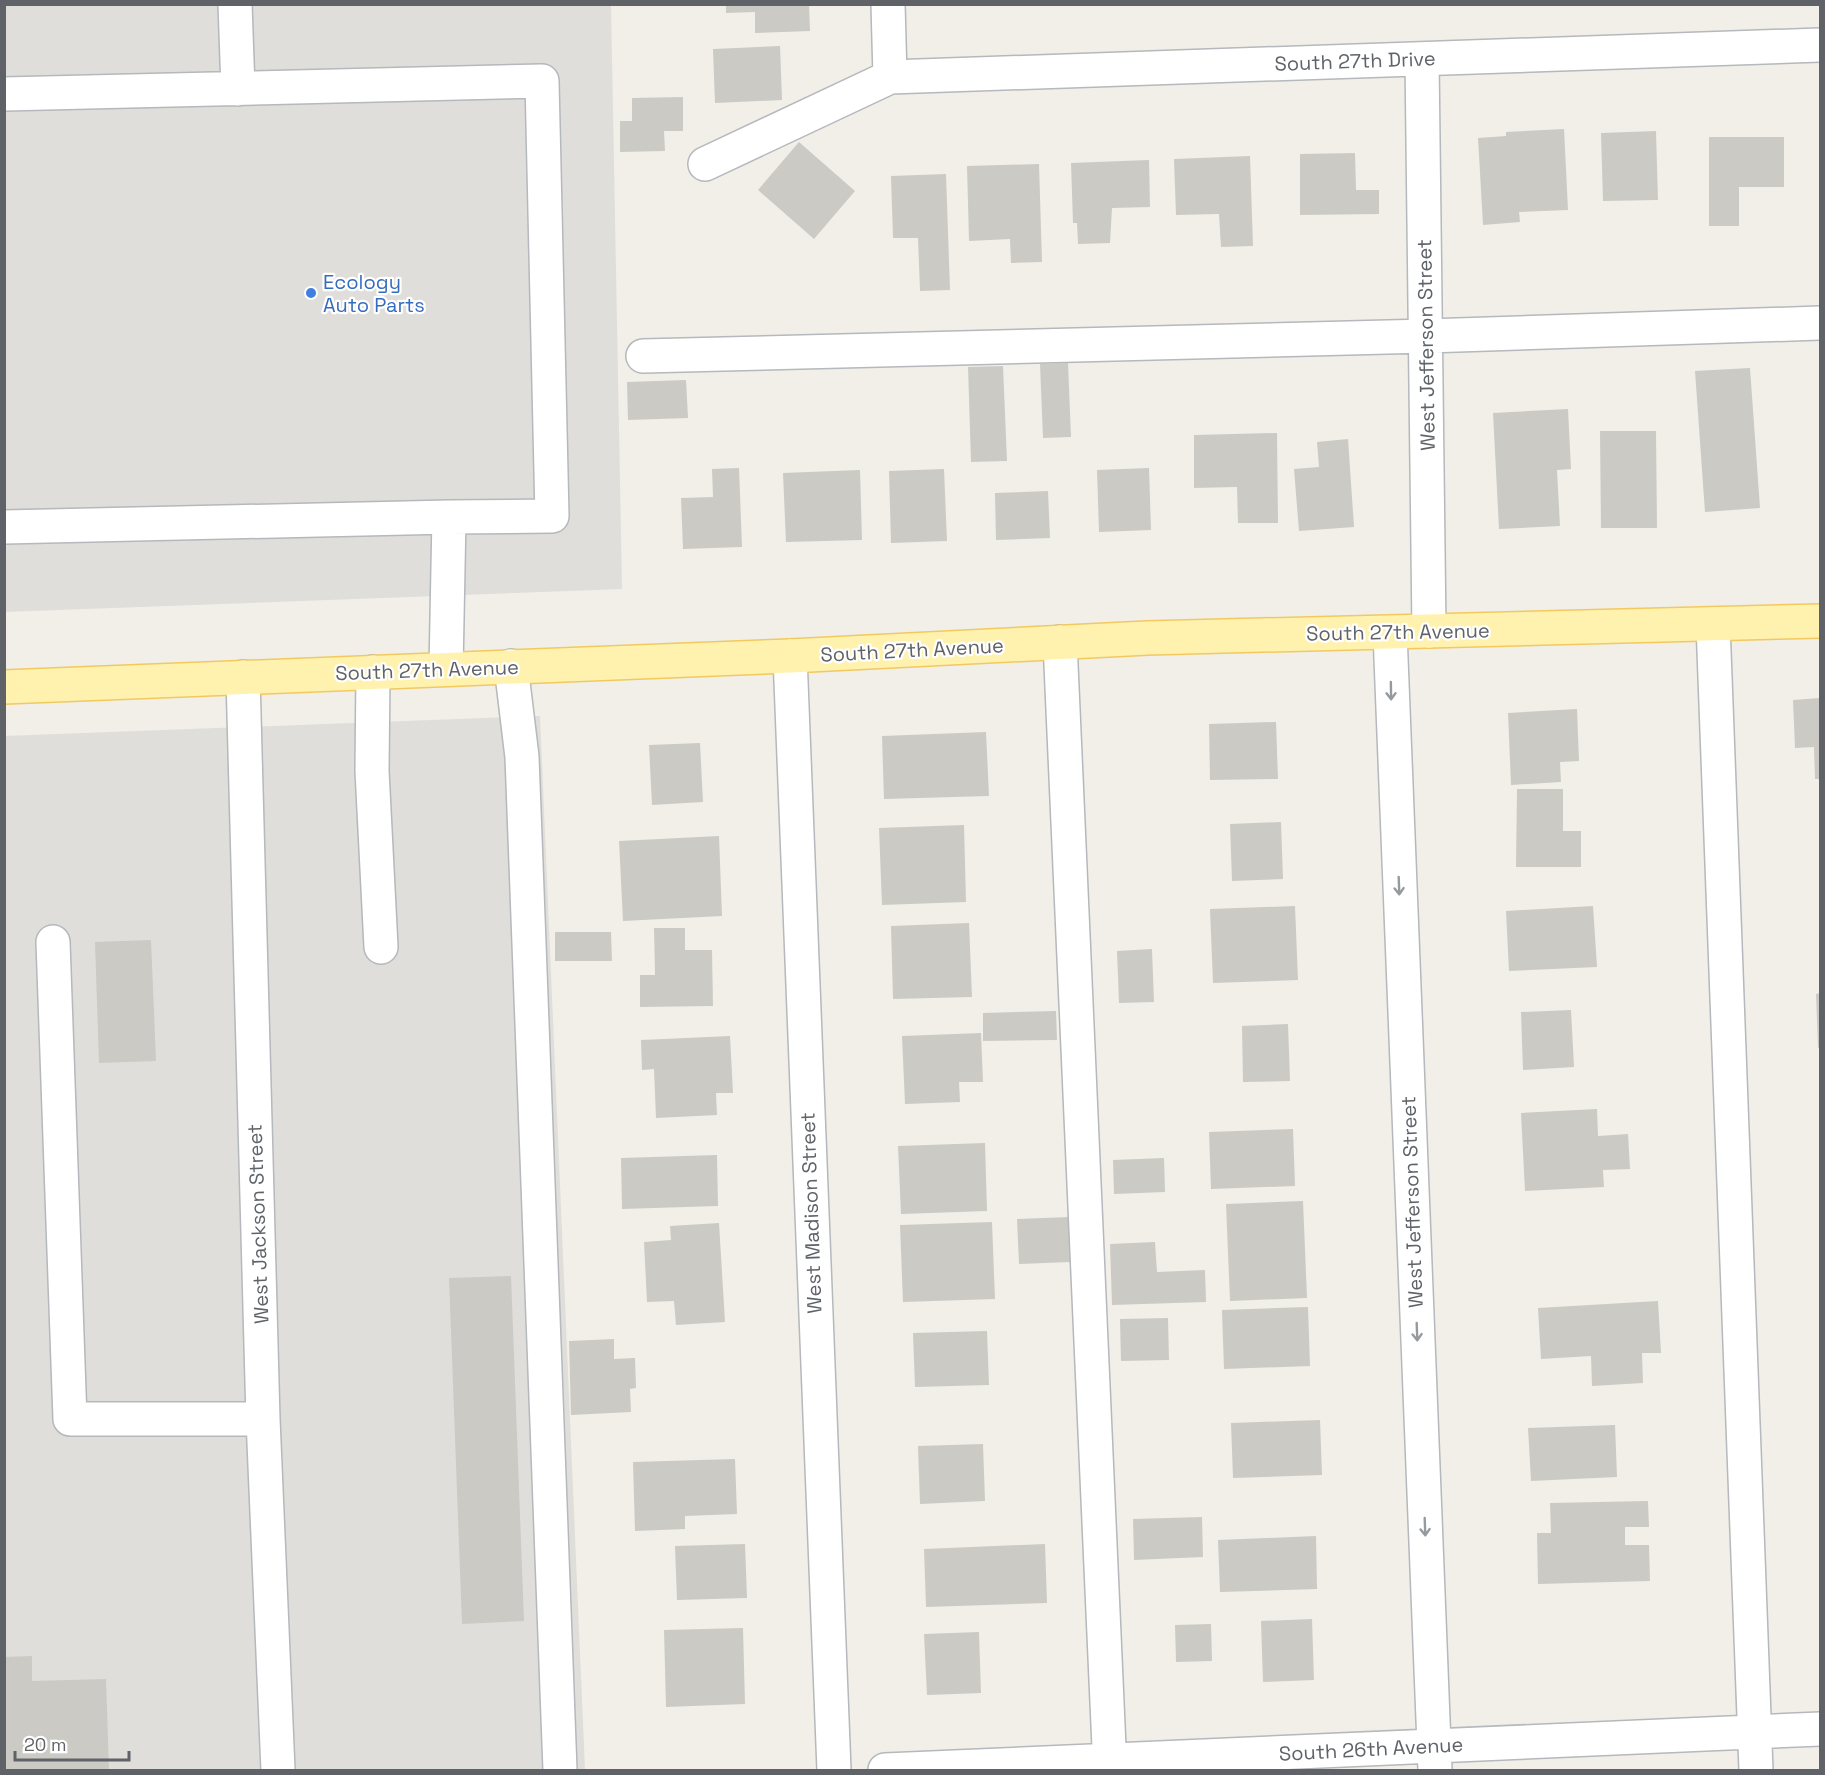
<svg xmlns="http://www.w3.org/2000/svg" width="1825" height="1775" viewBox="0 0 1825 1775" font-family="'Space Grotesk',sans-serif">
  <style>
    .industrial { fill: #e0deda }
    .building { fill: #cccac5 }
    .lines { fill: none; stroke-linecap: round; stroke-linejoin: round }
    .minor-casing { stroke: #b5b8bc; stroke-width: 36 }
    .major-casing { stroke: #f2c960; stroke-width: 36 }
    .minor { stroke: #fff; stroke-width: 33 }
    .major { stroke: #fff2af; stroke-width: 33 }
    .oneway { stroke: #979a9d }
    .shop-dot { fill: #3f7fe0; stroke: #fff; stroke-width: 2 }
    .labels { text-anchor: middle; dominant-baseline: central; stroke-width: 4.5; stroke-linejoin: round; paint-order: stroke }
    .street-label { font-size: 20px; fill: #5f6368; stroke: #fff }
    .shop-label { font-size: 20px; fill: #366cbe; stroke: #fff; text-anchor: start }
  </style>
  <rect width="100%" height="100%" fill="#f1efe8"/>
  <path class="industrial" d="M4,5h607l11,584 -617,23z
    M540,716l45,1054h-580l-1,-1034z"/>
  <path class="building" d="M726,4h83l1,27 -55,2v-21l-29,1z
    M780,46l2,54 -67,3 -2,-54z
    M683,97v34h-19l1,20 -45,1v-31h12v-23z
    M1564,129l4,81 -49,2 1,10 -37,3 -5,-87 28,-2v-4z
    M1656,131l2,69 -55,1 -2,-68z
    M1709,137h75v50h-45v39h-30z
    M799,142l56,49 -41,48 -56,-49z
    M1355,153l1,37h23v24l-79,1v-61z
    M1250,156l3,90 -32,1 -2,-33 -43,1 -2,-56z
    M1149,160l1,47 -38,1 -2,35 -32,1 -1,-21h-4l-2,-60z
    M1039,164l3,98 -31,1 -1,-24 -41,2 -2,-75z
    M946,174l4,116 -30,1 -2,-53h-25l-2,-62z
    M1068,363l3,74 -28,1 -3,-74z
    M1003,366l4,95 -36,1 -3,-95z
    M1750,368l10,140 -55,4 -10,-141z
    M686,380l2,38 -60,2 -1,-38z
    M1568,409l3,60 -14,1 3,56 -61,3 -6,-116z
    M1600,431h56l1,97h-56z
    M1277,433l1,90h-40l-1,-36 -43,1v-53z
    M1348,439l6,88 -55,4 -5,-62 25,-2 -2,-25z
    M739,468l3,79 -59,2 -2,-51 32,-1 -1,-28z
    M1149,468l2,62 -52,2 -2,-62z
    M944,469l3,72 -56,2 -2,-72z
    M860,470l2,70 -76,2 -3,-69z
    M1048,491l2,47 -54,2 -1,-47z
    M1820,698v81h-5l-1,-32 -19,1 -2,-48z
    M1577,709l2,52 -19,1 1,20 -50,3 -3,-72z
    M1276,722l2,57 -68,1 -1,-56z
    M986,732l3,64 -105,3 -2,-63z
    M700,743l3,59 -51,3 -3,-60z
    M1517,789h46v42h18v36h-65z
    M1281,822l2,57 -51,2 -2,-57z
    M964,825l2,77 -84,3 -3,-77z
    M719,836l3,80 -99,5 -4,-80z
    M1295,906l3,74 -85,3 -3,-74z
    M1593,906l4,61 -88,4 -3,-60z
    M969,923l3,74 -79,2 -2,-73z
    M654,928h31v22h27l1,56 -73,1v-32h15z
    M555,932h56l1,29h-57z
    M151,940l5,121 -57,2 -4,-121z
    M1152,949l2,53 -35,1 -2,-52z
    M1820,993v54l-2,1 -2,-54z
    M1571,1010l3,57 -51,3 -2,-58z
    M1056,1011l1,29 -74,1v-28z
    M1288,1024l2,57 -47,1 -1,-56z
    M981,1033l2,49h-24l1,20 -55,2 -3,-68z
    M730,1036l3,57h-17l1,22 -61,3 -2,-49 -12,1 -1,-30z
    M1597,1109l1,27 30,-2 2,35 -27,1 1,17 -79,4 -4,-78z
    M1293,1129l2,57 -84,3 -2,-57z
    M985,1143l2,68 -86,3 -3,-68z
    M717,1155l1,51 -96,3 -1,-51z
    M1164,1158l1,34 -51,2 -1,-34z
    M1303,1201l4,97 -77,3 -4,-97z
    M1069,1217l1,45 -51,2 -2,-45z
    M992,1222l3,77 -92,3 -3,-77z
    M719,1223l6,99 -49,3 -2,-24 -27,1 -3,-60 27,-2 -1,-14z
    M1155,1242l2,30 48,-2 1,32 -94,3 -2,-61z
    M511,1276l13,345 -62,3 -13,-346z
    M1658,1301l3,52h-19l1,30 -51,3 -1,-30 -50,3 -3,-51z
    M1308,1307l2,59 -86,3 -2,-59z
    M1168,1318l1,42 -48,1 -1,-42z
    M987,1331l2,54 -74,2 -2,-54z
    M614,1339v20l21,-1 1,30 -6,1 1,23 -60,3 -2,-74z
    M1320,1420l2,55 -89,3 -2,-55z
    M1615,1425l2,52 -86,4 -3,-53z
    M983,1444l2,57 -65,3 -2,-58z
    M735,1459l2,55 -52,2v13l-50,2 -2,-69z
    M1648,1501l1,26h-24v18h24l1,36 -112,3 -1,-51h14l-1,-30z
    M1202,1517l1,40 -69,3 -1,-41z
    M1316,1536l1,53 -97,3 -2,-52z
    M745,1544l2,54 -70,2 -2,-54z
    M1045,1544l2,59 -121,4 -2,-58z
    M1312,1619l2,61 -51,2 -2,-61z
    M1211,1624l1,37 -36,1 -1,-37z
    M743,1628l2,76 -79,3 -2,-77z
    M979,1632l2,61 -54,2 -3,-61z
    M32,1656v25l74,-2 3,91h-105v-113z"/>
  <g class="lines">
    <defs>
      <path id="minor" d="M235,4l3,85
        M888,4l2,73
        M1422,59l7,572
        M4,94l538,-13 10,435 -103,1 -3,152
        M705,164l185,-87 930,-32
        M643,356l784,-20 393,-13
        M4,527l445,-10
        M1713,624l43,1146
        M1390,633l45,1137
        M1060,642l50,1128
        M790,656l44,1114
        M511,666l11,91 38,1013
        M373,672l-1,99 9,176
        M243,677l20,742 15,351
        M53,942l17,477h193
        M885,1770l935,-41"/>
      <path id="major" d="M4,687l786,-31 357,-18 673,-17"/>
    </defs>
    <use href="#minor" class="minor-casing"/>
    <use href="#major" class="major-casing"/>
    <use href="#minor" class="minor"/>
    <use href="#major" class="major"/>
  </g>
  <defs><path id="oneway-shaft" d="M-6 0H5M1.5-3L5.5 0L1.5 3" fill="none" stroke-width="1.6" stroke-linecap="round" stroke-linejoin="round" transform="scale(1.5)"/></defs>
  <g class="oneway">
    <use href="#oneway-shaft" transform="translate(1391 691) rotate(89)"/>
    <use href="#oneway-shaft" transform="translate(1399 886) rotate(88)"/>
    <use href="#oneway-shaft" transform="translate(1417 1332) rotate(88)"/>
    <use href="#oneway-shaft" transform="translate(1425 1527) rotate(88)"/>
  </g>
  <circle class="shop-dot" cx="311" cy="293" r="6"/>
  <g class="labels">
    <g class="street-label">
      <text transform="translate(1355 61) rotate(-2)">South 27th Drive</text>
      <text transform="translate(1426 345) rotate(-91)">West Jefferson Street</text>
      <text transform="translate(1398 632) rotate(-1)">South 27th Avenue</text>
      <text transform="translate(912 650) rotate(-3)">South 27th Avenue</text>
      <text transform="translate(427 670) rotate(-2)">South 27th Avenue</text>
      <text transform="translate(1412 1202) rotate(-92)">West Jefferson Street</text>
      <text transform="translate(811 1213) rotate(-92)">West Madison Street</text>
      <text transform="translate(258 1224) rotate(-92)">West Jackson Street</text>
      <text transform="translate(1371 1749) rotate(-3)">South 26th Avenue</text>
    </g>
    <g class="shop-label">
      <text x="323" y="282">Ecology<tspan x="323" dy="23">Auto Parts</tspan></text>
    </g>
  </g>
  <rect width="1825" height="1775" fill="none" stroke="#5f6368" stroke-width="12"/>
  <path d="M15 1751v9h114v-9" fill="none" stroke="#5f6368" stroke-width="3"/>
  <text x="24" y="1751" font-size="18" fill="#5f6368" stroke="#ffffff" stroke-width="4.5" paint-order="stroke">20 m</text>
</svg>
